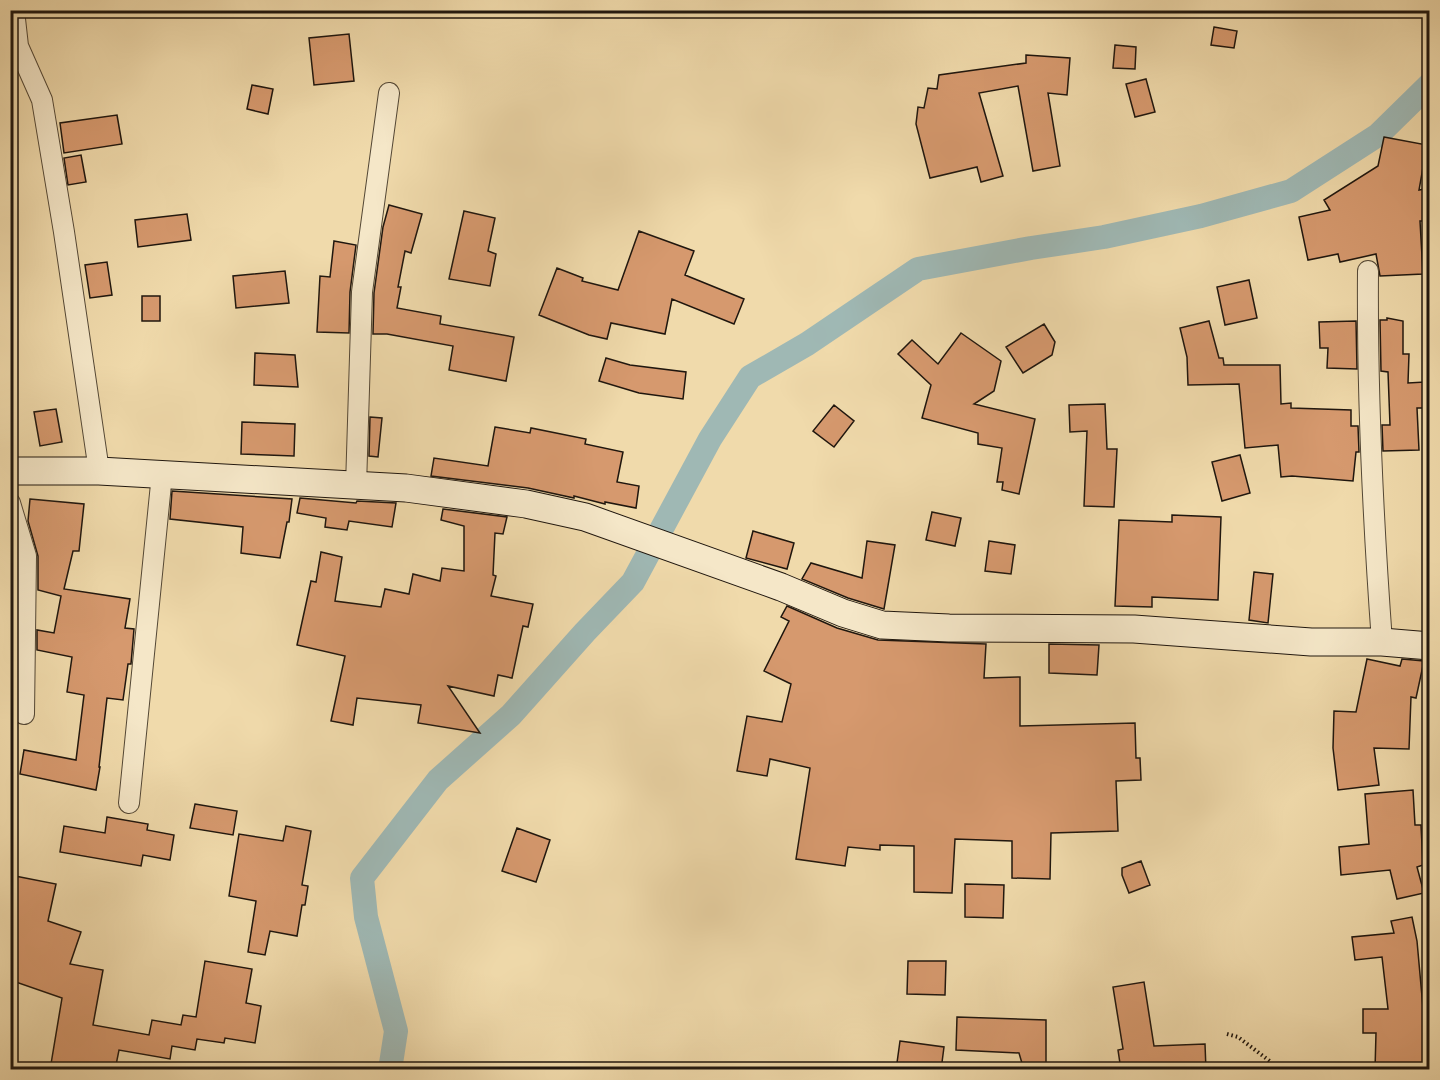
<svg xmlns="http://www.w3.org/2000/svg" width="1440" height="1080" viewBox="0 0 1440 1080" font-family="'Libre Caslon Text',serif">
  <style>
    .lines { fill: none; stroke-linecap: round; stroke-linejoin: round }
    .canal { stroke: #9fb8b4; stroke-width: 24 }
    .building { fill: #d6996e; stroke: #1f160e; stroke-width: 1.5 }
    .street-casing { stroke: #534735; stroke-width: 22 }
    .secondary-casing { stroke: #1f160e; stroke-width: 29 }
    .path { stroke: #1f160e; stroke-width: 4; stroke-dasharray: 1.5 3; stroke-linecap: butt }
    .street { stroke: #f5e7c8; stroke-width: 20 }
    .secondary { stroke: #f5e7c8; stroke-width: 27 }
  </style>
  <rect width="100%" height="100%" fill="#f0daab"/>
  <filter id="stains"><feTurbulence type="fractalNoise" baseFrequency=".00333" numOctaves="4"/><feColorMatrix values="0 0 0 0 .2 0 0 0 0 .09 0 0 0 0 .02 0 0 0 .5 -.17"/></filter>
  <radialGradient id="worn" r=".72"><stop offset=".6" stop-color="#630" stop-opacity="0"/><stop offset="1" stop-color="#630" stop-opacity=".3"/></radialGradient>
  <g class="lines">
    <path class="canal" d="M390,1070l6,-39 -30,-114 -4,-39 76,-98 73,-65 74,-83 48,-50 77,-143 40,-62 57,-33 111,-75 113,-21 73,-11 97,-21 90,-25 87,-56 52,-51"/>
  </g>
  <path class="building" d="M1214,27l23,4 -3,17 -23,-3z
    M349,34l5,47 -40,4 -5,-47z
    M1115,45l21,2 -1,22 -22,-1z
    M1026,55l44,3 -3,37 -19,-2 12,73 -27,5 -15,-85 -39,7 24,83 -22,6 -4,-15 -47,11 -14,-54 2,-17 6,1 4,-20 9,1 2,-14 87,-12z
    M1146,79l9,33 -20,5 -9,-33z
    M252,85l21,4 -5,25 -21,-5z
    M117,115l5,29 -58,9 -4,-30z
    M1384,137l43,8 -8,45 11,-2v33h-10l3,53 -43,2 -4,-22 -36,8 -2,-8 -30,6 -9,-43 31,-7 -6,-10 54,-34z
    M81,155l5,27 -18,3 -4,-27z
    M389,205l33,9 -11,39 -6,-2 -7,36h3l-4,21 44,8 -1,8 74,13 -8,44 -57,-11 4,-24 -66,-12h-14l1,-41 9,-66z
    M464,211l31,7 -7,33 8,3 -6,32 -41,-7z
    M187,214l4,26 -53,7 -3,-27z
    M639,231l55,20 -9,24 59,24 -10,25 -62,-25 -7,35 -54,-11 -4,16 -18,-4 -50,-20 18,-47 26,10 -1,3 36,9z
    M334,241l22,4 -6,47 -1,41 -32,-1 3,-56 10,1z
    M107,262l5,33 -22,3 -5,-33z
    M285,271l4,32 -53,5 -3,-32z
    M1249,280l8,38 -32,7 -8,-38z
    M142,296h18v25h-18z
    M1387,318l16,3v33h6l-1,29 17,-1 1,26h-9l2,42 -36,1 -1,-26h8l-2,-53 -7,-1 -1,-51h7z
    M1209,321l10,37h4l1,7h56l1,39 10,-1v5l60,2v16h7l1,26h-3l-3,29 -61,-5 -11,1 -3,-32 -33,3 -6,-64 -51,1 -1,-28 -7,-29z
    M1356,321l1,48 -30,-1 1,-20h-8l-1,-26z
    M1044,324l11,18 -3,13 -29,18 -17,-26z
    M961,333l40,28 -7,30 -20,13 61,15 -16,75 -17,-4 1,-8h-6l5,-34 -24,-4v-11l-56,-15 9,-33 -33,-31 14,-14 26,24z
    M255,353l40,2 3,32 -44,-2z
    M606,358l24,7 56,7 -3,27 -44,-6 -40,-12z
    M1105,404l2,45h10l-3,58 -30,-1 3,-75 -17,1 -1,-27z
    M834,405l20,16 -20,26 -21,-16z
    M56,409l6,33 -22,4 -6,-34z
    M370,417l12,1 -4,39 -9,-1z
    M242,422l53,2 -1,32 -53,-2z
    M495,427l35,6 1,-5 55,11 -1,5 38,8 -6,30 22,4 -3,22 -31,-6v2l-31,-8v2l-46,-10 -97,-12 3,-18 54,8z
    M1240,455l10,38 -28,8 -10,-39z
    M172,491l120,8 -3,23h-2l-7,36 -39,-5 2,-26 -73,-8z
    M300,498l56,5 1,-2 39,2 -4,24 -43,-6 -2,9 -22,-3 1,-9 -29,-5z
    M30,499l54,5 -5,47h-6l-9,38 66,10 -5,29 9,1 -3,35h-3l-5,36 -16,-2 -8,69h1l-4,23 -76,-16 4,-24 52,10 8,-65 -17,-3 5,-35 -35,-7v-20l17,3 7,-37 -23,-6v-34l-10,-35z
    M443,509l64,8 -4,17 -8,-1 -2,42 3,1 -5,20 42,8 -5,23 -5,-1 -11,52 -14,-3 -4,21 -46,-10 32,47 -62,-10 3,-18 -64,-7 -4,27 -22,-4 14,-65 -48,-11 14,-64 5,1 5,-30 21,5 -7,44 46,6 4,-18 24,5 4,-20 27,7 2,-13 22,3v-45l-23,-6z
    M932,512l29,6 -6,28 -29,-6z
    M1172,515l49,2 -3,83 -66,-3v10l-37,-1 4,-86 53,2z
    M753,531l41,12 -7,26 -41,-11z
    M867,541l28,4 -11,64 -36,-11 -46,-19 9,-16 51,15z
    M989,541l26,4 -4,29 -26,-3z
    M1254,572l19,2 -5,49 -19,-3z
    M787,606l50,22 41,12 108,4 -2,34 36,-1v49l115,-3 1,35h4l1,22 -25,1 2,50 -67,2 -1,46 -38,-1v-37l-57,-2 -3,54 -38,-1v-46l-34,-1v5l-32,-3 -3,19 -49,-7 14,-91 -40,-9 -3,17 -30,-5 10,-55 35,6 9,-38 -27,-13 25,-50 -8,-4z
    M1049,644l50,1 -2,30 -48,-2z
    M1367,659l33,7 2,-7 22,2 -8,37 -5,-1 -2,52 -35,-1 5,37 -41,5 -5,-42 1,-37 22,1z
    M1413,790l2,35h6l2,40 -6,2 7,26 -27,6 -7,-29 -49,5 -2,-28 30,-3 -4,-50z
    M195,804l42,7 -4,24 -43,-7z
    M107,817l41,7 -1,6 27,5 -4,25 -27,-5 -2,11 -81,-14 4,-26 41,7z
    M286,826l25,5 -9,54 6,1 -3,19h-3l-5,31 -27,-5 -5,24 -17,-3 8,-51 -27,-5 10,-62 44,7z
    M517,828l33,12 -14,42 -34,-11z
    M1141,861l9,24 -21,8 -7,-18v-7z
    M10,875l46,9 -8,37 33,11 -11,32 33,6 -10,55 56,10 3,-15 29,5 2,-10 13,2 9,-56 47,8 -6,34 15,3 -6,37 -30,-5 -1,5 -27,-4 -2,11 -23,-4 -2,13 -51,-9 -4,20h-65l12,-72 -52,-18z
    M965,884l39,1 -1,33 -38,-1z
    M1412,917l5,24 8,89 -2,40h-48l1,-37h-13v-24h25l-6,-52 -27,3 -3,-23 42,-4 -3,-12z
    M908,961h38l-1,34 -38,-1z
    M1144,982l10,64 51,-2 1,26h-85l-3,-20 5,-1 -10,-62z
    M957,1017l89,3v50h-22l-5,-17 -63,-3z
    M900,1041l44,6 -3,23h-45z"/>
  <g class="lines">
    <defs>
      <path id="street" d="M14,10l4,36 24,54 22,132 35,239
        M1368,271c-1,124 5,248 14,371
        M356,486l6,-194 27,-199
        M10,503l16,53 -2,158
        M129,803l33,-329"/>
      <path id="secondary" d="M10,471h89l307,17 120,16 59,13 196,70 62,26 39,12 67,3 185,1 177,13h71l48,4"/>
    </defs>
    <use href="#street" class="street-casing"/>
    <use href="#secondary" class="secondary-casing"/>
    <path class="path" d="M1227,1034l11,3 33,25 2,8"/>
    <use href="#street" class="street"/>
    <use href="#secondary" class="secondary"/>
  </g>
  <rect width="1440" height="1080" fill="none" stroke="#f0daab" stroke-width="36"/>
  <rect x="12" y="12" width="1416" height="1056" fill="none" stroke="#1f160e" stroke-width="3"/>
  <rect x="18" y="18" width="1404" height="1044" fill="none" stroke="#1f160e" stroke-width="1.5"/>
  <rect width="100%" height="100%" filter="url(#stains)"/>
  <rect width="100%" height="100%" fill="url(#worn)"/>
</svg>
